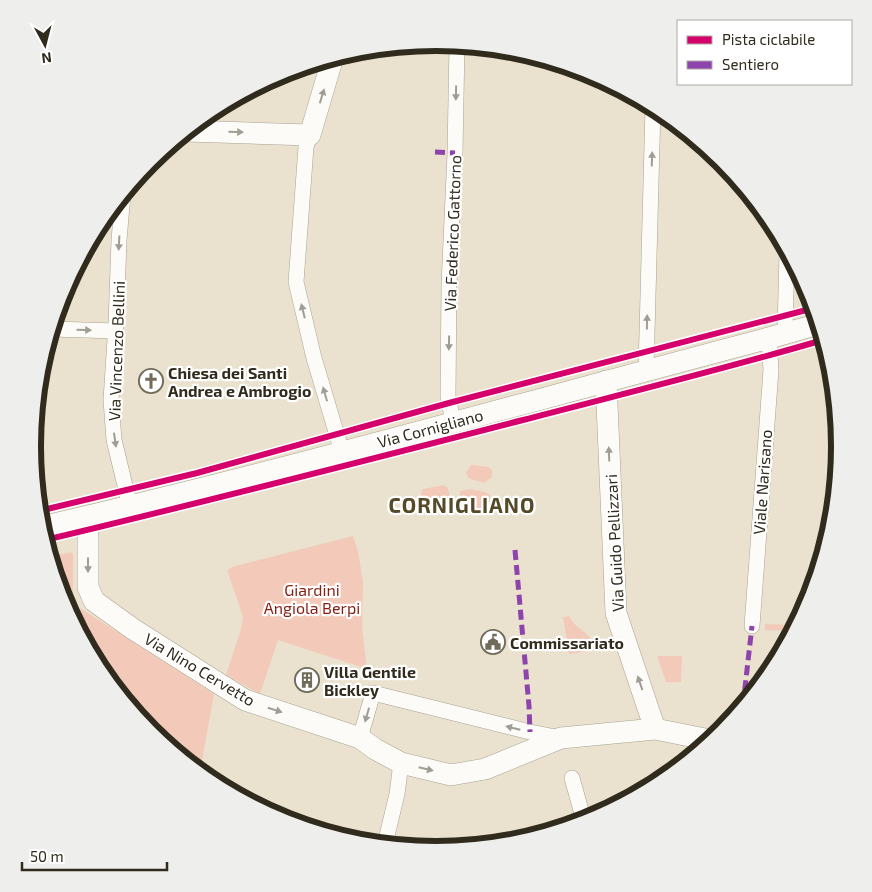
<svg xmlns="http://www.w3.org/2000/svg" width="872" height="892" viewBox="0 0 872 892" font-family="'Exo 2',sans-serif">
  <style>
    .green { fill: #f3caba }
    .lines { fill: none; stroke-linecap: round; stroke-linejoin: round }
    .street-casing { stroke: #a7a292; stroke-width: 16 }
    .secondary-casing { stroke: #a7a292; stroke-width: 22 }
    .street { stroke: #fcfbf8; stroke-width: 15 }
    .secondary { stroke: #fcfbf8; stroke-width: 21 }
    .quiet { stroke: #8e44ad; stroke-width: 5; stroke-dasharray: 10 5; stroke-linecap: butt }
    .cycleway-casing { stroke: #fff; stroke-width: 9 }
    .cycleway { stroke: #d6006c; stroke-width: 6 }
    .oneway { fill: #a09d95 }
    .labels { text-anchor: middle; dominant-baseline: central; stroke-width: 4.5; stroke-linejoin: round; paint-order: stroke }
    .street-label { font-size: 16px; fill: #302b1c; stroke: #fff }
    .poi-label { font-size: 16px; font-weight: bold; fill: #302b1c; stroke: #fff; text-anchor: start }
    .park-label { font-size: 16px; fill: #871e12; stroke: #fff }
    .district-label { font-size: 21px; font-weight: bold; letter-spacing: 1px; fill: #554928; stroke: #fff }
    .rim { fill: none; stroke: #302b1c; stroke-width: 6 }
  </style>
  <rect width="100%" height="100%" fill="#eae2ce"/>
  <path class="green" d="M471,465l18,2 3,3v7l-8,6 -16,-5 -2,-6z
    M444,485l4,3c1,8 5,16 -2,23 -9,-1 -22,1 -24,-10 -1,-5 -2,-7 1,-12z
    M471,489l14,3 5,3 -1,7 -8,7h-8l-13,-12v-6z
    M353,536l5,15 5,31 -1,45 5,42 -89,-29 -18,54 -34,-19 15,-46 2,-12 -16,-47 8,-4z
    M71,552l2,2v40l-10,5 -13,-42z
    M80,608l134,86 -14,78 -50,-41 -50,-61 -26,-50z
    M569,616c7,15 25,17 27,34l-27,4 -6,-37z
    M765,624l31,1 -4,6 -27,-1z
    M657,656h25l-1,26h-15z"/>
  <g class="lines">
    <defs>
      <path id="street" d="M310,135l-4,12 -10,135 18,76 28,94
        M123,194l-4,46 -3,84 -5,76 3,40 16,66
        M52,329l64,2
        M785,333l2,-82
        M646,371l7,-264
        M453,422l-5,-26 1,-111 6,-132 2,-108
        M752,626l19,-256 -2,-32
        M360,738l13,-45 157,39 31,6
        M572,778l12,43
        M385,844l12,-50 4,-31"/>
      <path id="secondary" d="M187,131l123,4 23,-78
        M606,381l10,232 39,116
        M84,517l4,19v51l6,14 39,28 112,71 115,38 15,11 26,14 50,12 34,-6 76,-31 94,-9 55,11
        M41,527c244,-56 485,-125 728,-189l50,-14"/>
    </defs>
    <use href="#street" class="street-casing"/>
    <use href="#secondary" class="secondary-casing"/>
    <use href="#street" class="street"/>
    <use href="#secondary" class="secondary"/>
    <path class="quiet" d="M435,152l20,1
      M515,550l14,156 1,26
      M743,705l9,-79"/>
    <defs>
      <path id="cycleway" d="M39,511l158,-38 252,-70 365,-95
        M45,540c160,-38 319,-79 478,-120 100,-26 201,-51 300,-80"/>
    </defs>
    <use href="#cycleway" class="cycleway-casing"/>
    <use href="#cycleway" class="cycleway"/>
  </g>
  <defs><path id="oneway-solid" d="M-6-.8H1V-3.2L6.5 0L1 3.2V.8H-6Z" transform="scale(1.25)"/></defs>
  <g class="oneway">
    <use href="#oneway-solid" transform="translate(456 93) rotate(91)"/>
    <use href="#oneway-solid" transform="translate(322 96) rotate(-73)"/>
    <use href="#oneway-solid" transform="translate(236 132) rotate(2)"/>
    <use href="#oneway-solid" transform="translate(652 159) rotate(-88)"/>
    <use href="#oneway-solid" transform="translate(119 243) rotate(93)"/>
    <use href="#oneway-solid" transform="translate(303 311) rotate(-104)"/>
    <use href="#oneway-solid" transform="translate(647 322) rotate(-89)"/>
    <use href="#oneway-solid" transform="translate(84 330) rotate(1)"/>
    <use href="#oneway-solid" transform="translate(449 343) rotate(91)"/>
    <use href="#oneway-solid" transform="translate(325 394) rotate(-106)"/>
    <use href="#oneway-solid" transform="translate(115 440) rotate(82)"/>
    <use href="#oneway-solid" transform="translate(609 454) rotate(-92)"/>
    <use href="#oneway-solid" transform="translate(88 565) rotate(90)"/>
    <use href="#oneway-solid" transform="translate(640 683) rotate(-109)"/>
    <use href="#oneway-solid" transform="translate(275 710) rotate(17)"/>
    <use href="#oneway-solid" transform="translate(367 715) rotate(106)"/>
    <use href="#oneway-solid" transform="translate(513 728) rotate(-166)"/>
    <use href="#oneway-solid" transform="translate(426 769) rotate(13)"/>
  </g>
  <defs>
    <symbol id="church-ring" viewBox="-11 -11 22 22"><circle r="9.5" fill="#fff" stroke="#716b5a" stroke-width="1.5"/><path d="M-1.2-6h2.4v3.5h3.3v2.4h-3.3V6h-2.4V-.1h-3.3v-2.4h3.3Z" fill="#716b5a"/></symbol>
    <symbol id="civic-ring" viewBox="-11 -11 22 22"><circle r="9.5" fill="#fff" stroke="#716b5a" stroke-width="1.5"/><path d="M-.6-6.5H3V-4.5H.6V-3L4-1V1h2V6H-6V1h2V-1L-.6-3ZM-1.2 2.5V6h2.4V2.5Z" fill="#716b5a"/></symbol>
    <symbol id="building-ring" viewBox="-11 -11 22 22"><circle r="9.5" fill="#fff" stroke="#716b5a" stroke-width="1.5"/><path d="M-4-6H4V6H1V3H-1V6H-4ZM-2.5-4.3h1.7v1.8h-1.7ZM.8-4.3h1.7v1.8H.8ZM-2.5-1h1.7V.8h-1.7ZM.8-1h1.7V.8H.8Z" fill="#716b5a"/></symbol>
  </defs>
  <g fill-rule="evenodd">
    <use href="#church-ring" x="137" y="367" width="28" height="28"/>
    <use href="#civic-ring" x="479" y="628" width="28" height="28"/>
    <use href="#building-ring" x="293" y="666" width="28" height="28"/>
  </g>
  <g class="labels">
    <g class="street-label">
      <text transform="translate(452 233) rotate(-88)">Via Federico Gattorno</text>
      <text transform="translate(116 351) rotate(-88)">Via Vincenzo Bellini</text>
      <text transform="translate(430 428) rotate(-15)">Via Cornigliano</text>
      <text transform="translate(762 482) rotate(-86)">Viale Narisano</text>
      <text transform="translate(614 543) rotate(-93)">Via Guido Pellizzari</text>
      <text transform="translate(200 669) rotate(31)">Via Nino Cervetto</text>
    </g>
    <g class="poi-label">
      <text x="168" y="372">Chiesa dei Santi<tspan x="168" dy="18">Andrea e Ambrogio</tspan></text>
      <text x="510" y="642">Commissariato</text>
      <text x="324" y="671">Villa Gentile<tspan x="324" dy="18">Bickley</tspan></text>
    </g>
    <g class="park-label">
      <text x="312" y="589">Giardini<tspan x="312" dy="18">Angiola Berpi</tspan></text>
    </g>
    <g class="district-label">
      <text x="462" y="504">CORNIGLIANO</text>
    </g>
  </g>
  <path d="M0 0H872V892H0ZM41 446a395 395 0 1 1 790 0a395 395 0 1 1-790 0Z" fill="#eeeeed" fill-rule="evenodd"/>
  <path class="rim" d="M41 446a395 395 0 1 1 790 0a395 395 0 1 1-790 0Z"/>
  <rect x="677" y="20" width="175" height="65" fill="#ffffff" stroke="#acaaa4"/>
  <rect x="687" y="36" width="25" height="8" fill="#d6006c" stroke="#acaaa4"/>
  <text x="722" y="45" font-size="15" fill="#302b1c">Pista ciclabile</text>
  <rect x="687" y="61" width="25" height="8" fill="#8e44ad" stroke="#acaaa4"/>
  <text x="722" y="70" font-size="15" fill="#302b1c">Sentiero</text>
  <g transform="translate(45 45) rotate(173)" stroke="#ffffff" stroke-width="4" paint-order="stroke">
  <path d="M0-4L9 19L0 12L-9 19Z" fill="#302b1c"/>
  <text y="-8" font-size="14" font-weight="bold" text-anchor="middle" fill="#302b1c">N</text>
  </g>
  <path d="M22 862v8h145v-8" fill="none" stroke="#302b1c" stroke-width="2.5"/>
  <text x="30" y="862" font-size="15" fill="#302b1c" stroke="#ffffff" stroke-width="4" paint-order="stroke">50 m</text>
</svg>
